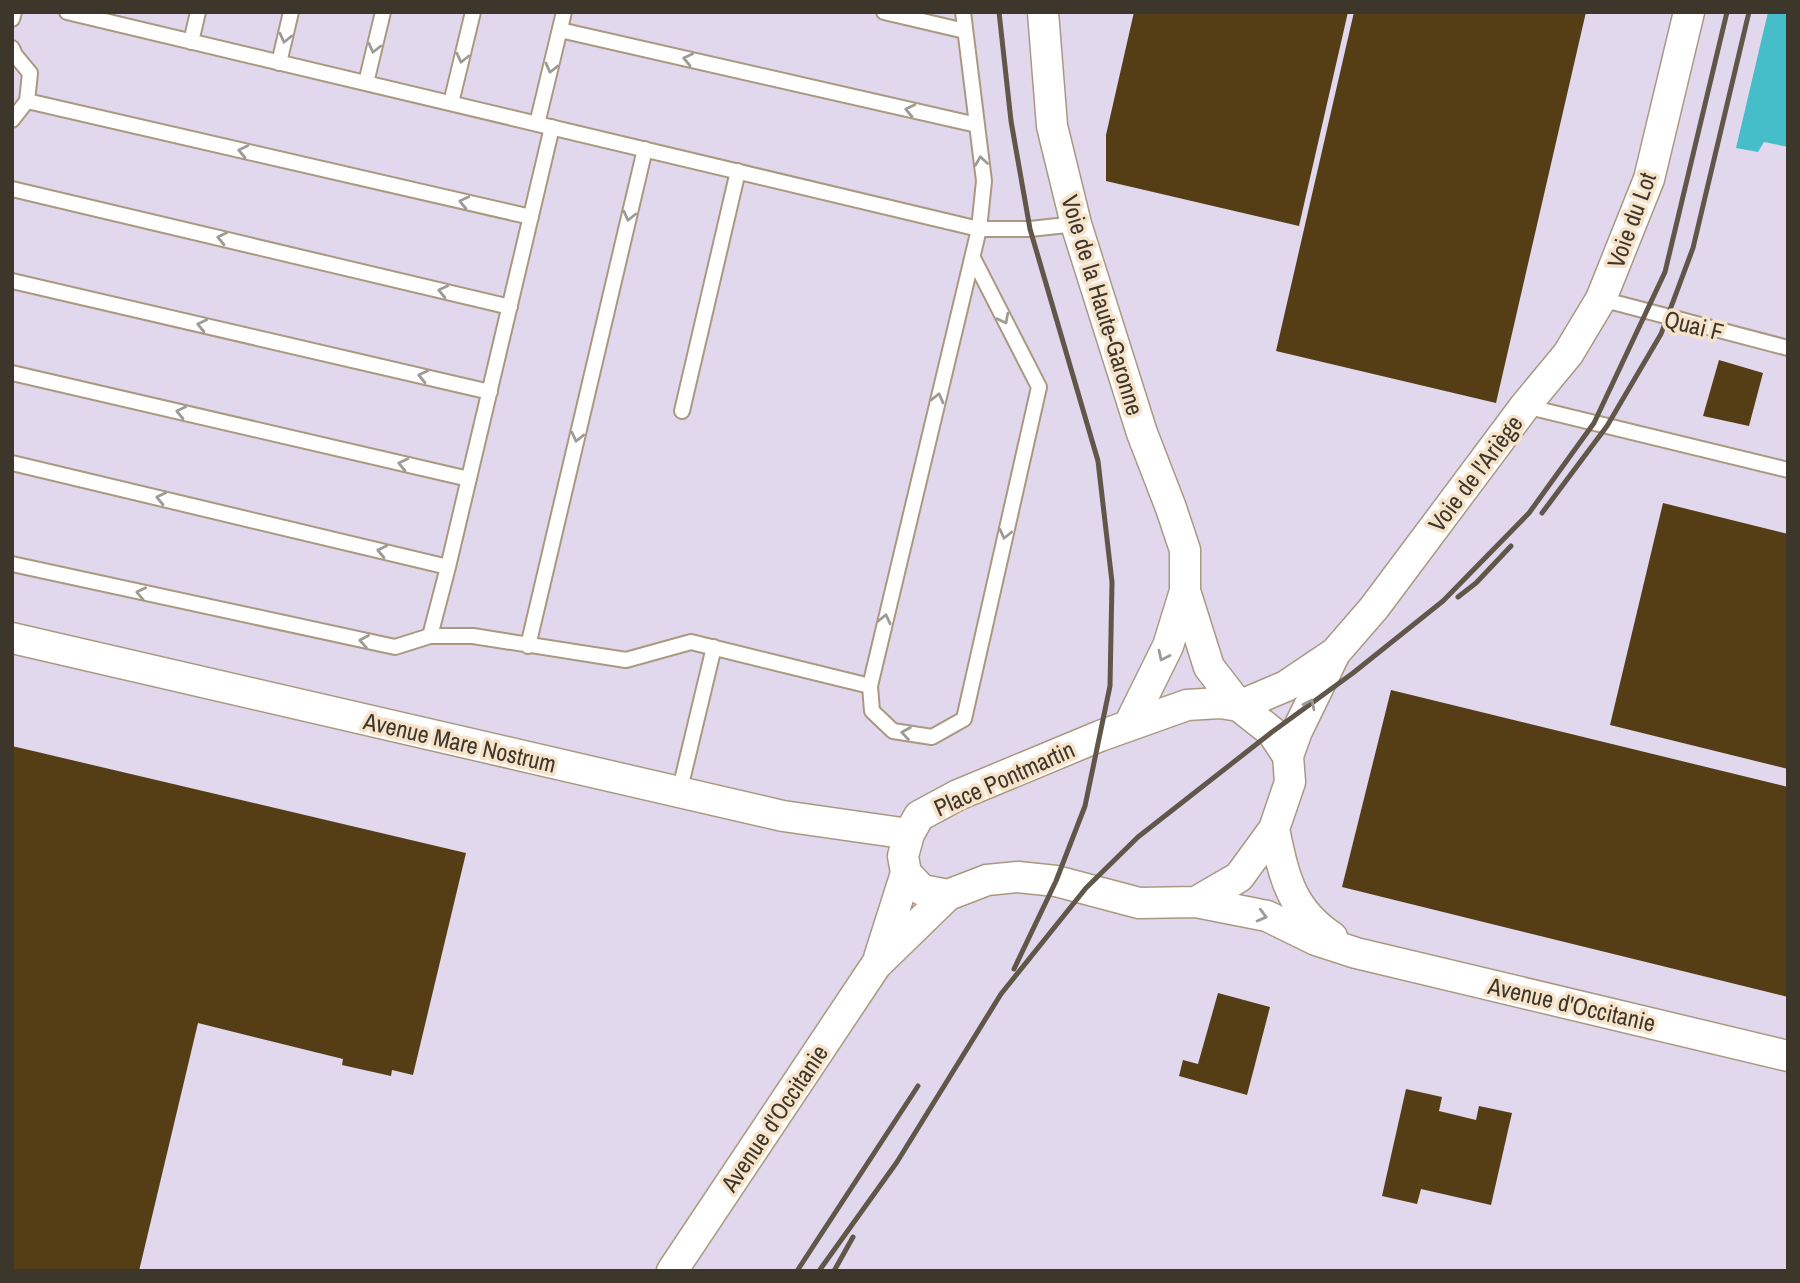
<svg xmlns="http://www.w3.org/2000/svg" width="1800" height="1283" viewBox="0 0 1800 1283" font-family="'Archivo Narrow',sans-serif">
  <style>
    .industrial { fill: #e1d8ed }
    .water { fill: #46beca }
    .building { fill: #553d16 }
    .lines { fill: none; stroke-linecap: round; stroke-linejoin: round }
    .service-casing { stroke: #aa9980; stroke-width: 18 }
    .minor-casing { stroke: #aa9980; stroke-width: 33 }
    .service { stroke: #fff; stroke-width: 14 }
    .minor { stroke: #fff; stroke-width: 30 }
    .rail { stroke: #605649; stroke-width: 5 }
    .oneway { stroke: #9e9a95 }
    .labels { text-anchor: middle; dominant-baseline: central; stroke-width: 7; stroke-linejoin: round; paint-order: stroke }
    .street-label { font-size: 24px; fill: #3d362b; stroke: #f6e3c9 }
  </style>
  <rect width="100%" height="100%" fill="#f6e3c9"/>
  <path class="industrial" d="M12,12h1756l-32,136 27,-6 25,5v1124h-1776z"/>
  <path class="water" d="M1768,12h20v135l-24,-5 -6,10 -22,-4z"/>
  <path class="building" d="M1134,12h214l-49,214 -193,-45v-46z
    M1354,12h232l-90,391 -220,-52z
    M1719,360l44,13 -14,53 -46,-10z
    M1663,503l125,31v235l-178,-44z
    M1391,690l397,97v210l-446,-110z
    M12,746l454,107 -53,222 -21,-5 -1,6 -49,-11 1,-6 -145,-36 -59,248h-127z
    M1218,993l52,14 -23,88 -68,-19 4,-16 15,4z
    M1406,1089l36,8 -3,14 37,9 3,-14 33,7 -21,92 -70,-16 -4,15 -35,-8z"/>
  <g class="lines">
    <defs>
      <path id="service" d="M67,12l912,217h51l46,-5
        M884,12l81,19
        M963,12l21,169 -5,48 -109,457 2,25 21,20 39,6 32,-18 75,-332 -66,-129
        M12,19l2,-7
        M560,30l417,95
        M191,42l7,-30
        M12,48l3,7 15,18 -3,28 -15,19
        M279,63l12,-51
        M366,83l17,-71
        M27,101l504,116
        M451,103l22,-91
        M537,124l27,-112
        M552,127l-104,440 -18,69h43l153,24 65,-18 179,44
        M12,189l498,118
        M12,281l478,111
        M1601,299l187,49
        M12,373l457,106
        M1525,406l263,64
        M682,411l56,-240
        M12,463l436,104
        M12,564l383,83 35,-11
        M528,646l117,-497
        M679,793l35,-146"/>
      <path id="minor" d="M1043,12l9,114 24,98 66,209 29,75 14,42v41l24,76 30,39 47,-20 49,-33 39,-45 151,-202 43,-52 33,-55 48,-120 40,-167
        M12,638l771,178 126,18
        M1220,703l19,3 33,26 16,24 2,26 -16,47 -35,48 -43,25 -57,1 -83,-22 -38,-4 -31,3 -39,15 -26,-5 -16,-17 -3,-17 6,-22 10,-18 39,-21 142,-59 87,-31z
        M1129,725l39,-79 17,-55
        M1288,756l9,-25 38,-78
        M1274,829c10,47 16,80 58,108
        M1196,902l71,14 49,24 40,13 432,103
        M879,958l27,-85
        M672,1271l204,-306 72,-70"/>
    </defs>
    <use href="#service" class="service-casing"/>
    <use href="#minor" class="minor-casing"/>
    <use href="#service" class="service"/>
    <use href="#minor" class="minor"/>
    <path class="rail" d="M999,12l12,109 19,108 68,232 14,121 -2,104 -25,120 -29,75 -42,88
      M1542,513l65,-87 54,-92 32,-86 56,-236
      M1458,597l18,-14 35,-37
      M797,1271l121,-185
      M819,1271l78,-109 104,-168 85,-106 52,-51 134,-105 81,-59 90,-72 86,-88 65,-90 71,-151 62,-260
      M834,1271l19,-34"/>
  </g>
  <defs><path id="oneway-chevron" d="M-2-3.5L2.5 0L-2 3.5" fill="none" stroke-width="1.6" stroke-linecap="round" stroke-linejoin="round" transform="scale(1.75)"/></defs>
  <g class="oneway">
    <use href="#oneway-chevron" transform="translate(285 38) rotate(103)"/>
    <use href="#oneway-chevron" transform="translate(374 48) rotate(103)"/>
    <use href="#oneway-chevron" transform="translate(462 58) rotate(103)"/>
    <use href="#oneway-chevron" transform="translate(688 59) rotate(-167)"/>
    <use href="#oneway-chevron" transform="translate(551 68) rotate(104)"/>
    <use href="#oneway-chevron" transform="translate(910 110) rotate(-167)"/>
    <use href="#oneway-chevron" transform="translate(243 151) rotate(-167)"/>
    <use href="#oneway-chevron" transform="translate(981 161) rotate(-98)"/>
    <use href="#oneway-chevron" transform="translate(464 202) rotate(-167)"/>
    <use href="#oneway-chevron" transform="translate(629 216) rotate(103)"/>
    <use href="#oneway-chevron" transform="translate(222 238) rotate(-167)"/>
    <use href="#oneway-chevron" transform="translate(443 291) rotate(-167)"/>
    <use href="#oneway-chevron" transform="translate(1004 319) rotate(63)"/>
    <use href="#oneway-chevron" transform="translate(202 325) rotate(-167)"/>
    <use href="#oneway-chevron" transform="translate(423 376) rotate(-167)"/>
    <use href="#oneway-chevron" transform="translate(938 398) rotate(-76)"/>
    <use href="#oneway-chevron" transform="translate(181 412) rotate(-167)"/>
    <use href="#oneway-chevron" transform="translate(577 437) rotate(103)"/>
    <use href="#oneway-chevron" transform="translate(403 464) rotate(-167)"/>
    <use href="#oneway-chevron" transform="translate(161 498) rotate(-167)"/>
    <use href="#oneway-chevron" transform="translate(1005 534) rotate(103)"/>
    <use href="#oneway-chevron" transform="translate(382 551) rotate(-167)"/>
    <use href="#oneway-chevron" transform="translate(141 593) rotate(-168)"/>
    <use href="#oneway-chevron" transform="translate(885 619) rotate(-77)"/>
    <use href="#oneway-chevron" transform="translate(364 641) rotate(-170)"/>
    <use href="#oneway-chevron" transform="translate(1163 656) rotate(116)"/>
    <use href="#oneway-chevron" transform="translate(1310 704) rotate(-64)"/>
    <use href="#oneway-chevron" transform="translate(906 733) rotate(-171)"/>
    <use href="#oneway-chevron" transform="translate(1262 916) rotate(15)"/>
  </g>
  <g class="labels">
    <g class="street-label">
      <text transform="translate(1631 220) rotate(-70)">Voie du Lot</text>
      <text transform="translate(1103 305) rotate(73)">Voie de la Haute-Garonne</text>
      <text transform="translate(1694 325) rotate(14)">Quai F</text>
      <text transform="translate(1475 473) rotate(-53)">Voie de l'Ariège</text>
      <text transform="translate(460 742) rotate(13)">Avenue Mare Nostrum</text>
      <text transform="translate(1004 778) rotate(-24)">Place Pontmartin</text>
      <text transform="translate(1572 1004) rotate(13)">Avenue d'Occitanie</text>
      <text transform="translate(774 1118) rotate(-56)">Avenue d'Occitanie</text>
    </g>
  </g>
  <rect width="1800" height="1283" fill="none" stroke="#3d362b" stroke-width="28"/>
</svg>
